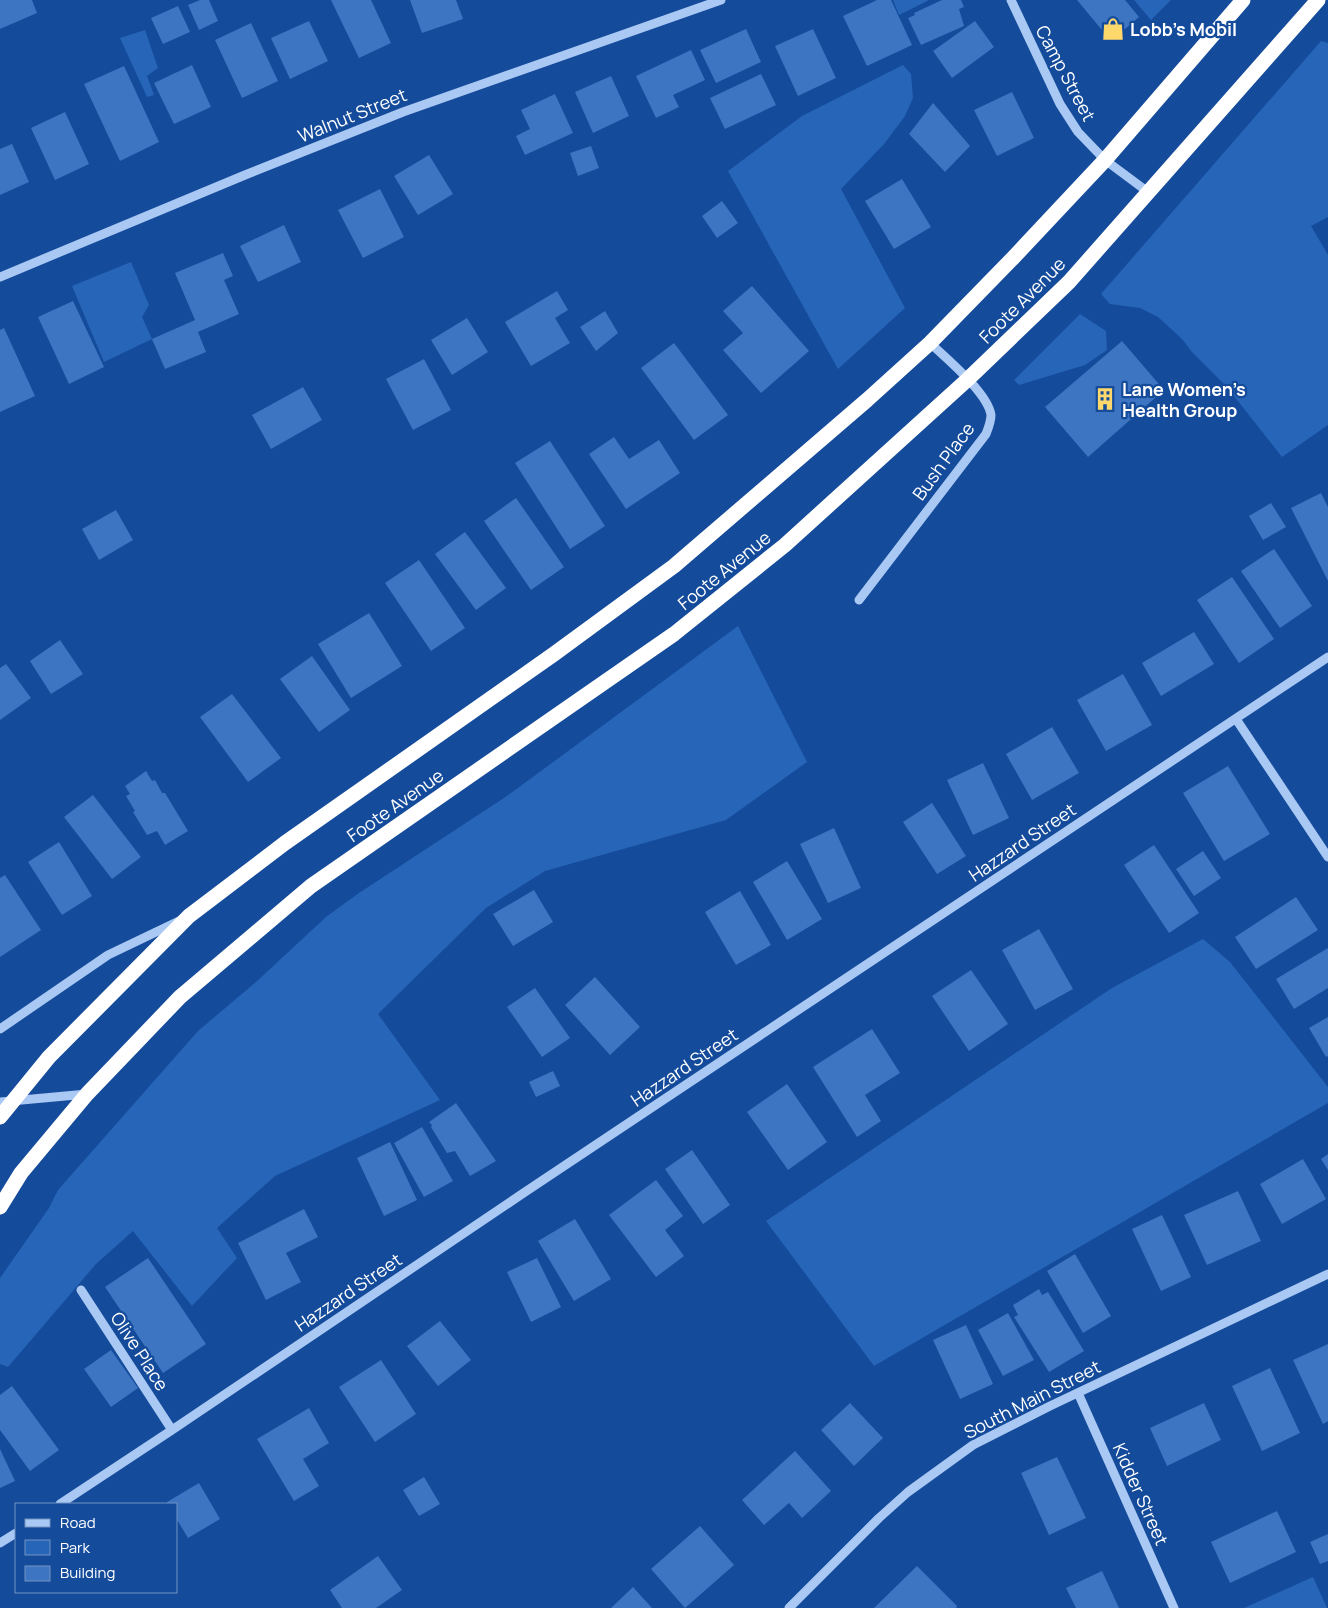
<svg xmlns="http://www.w3.org/2000/svg" width="1328" height="1608" viewBox="0 0 1328 1608" font-family="Manrope,sans-serif">
  <style>
    .green { fill: #2765b9 }
    .building { fill: #3d75c2 }
    .lines { fill: none; stroke-linecap: round; stroke-linejoin: round }
    .minor { stroke: #a9c8f3; stroke-width: 9 }
    .highway { stroke: #fff; stroke-width: 15 }
    .labels { text-anchor: middle; dominant-baseline: central; stroke-width: 4.5; stroke-linejoin: round; paint-order: stroke }
    .poi-label { font-size: 18px; font-weight: bold; fill: #fff; stroke: #144b9b; text-anchor: start }
    .street-label { font-size: 18px; fill: #fff; stroke: #144b9b }
  </style>
  <rect width="100%" height="100%" fill="#144b9b"/>
  <path class="green" d="M893,0h36l-30,15z
    M1134,0h37l-20,20z
    M145,30l13,38 -11,8 7,19 -7,2 -27,-59z
    M1321,41l7,2v174l-17,9 17,29v170l-46,32 -56,-71 -34,-34 -9,-12 -25,-23 -18,-9 -30,-4 -9,-10z
    M903,65l8,9 2,24 -8,18 -21,28 -43,45 64,119 -67,61 -110,-198 74,-55z
    M131,262l18,43 -7,12 10,22 -48,23 -32,-76z
    M1080,314l26,17 1,19 -22,15 -66,20 -5,-5z
    M738,626l69,136 -81,58 -181,51 -59,37 -108,106 62,86 -165,76 -58,52 20,30 -45,48 -59,-75 -37,33 -88,103 -8,-3v-86l49,-70 9,-18 140,-159 58,-49 70,-65 33,-24 148,-97z
    M1203,939l27,23 98,125v16l-454,263 -108,-145 346,-233z
    M1313,1577l14,31h-83z"/>
  <path class="building" d="M0,0h32l5,13 -37,16z
    M200,0h9l9,21 -19,9 -11,-25z
    M331,0h40l20,43 -32,15z
    M410,0h46l7,19 -41,14z
    M877,0h14l21,45 -45,21 -24,-50z
    M942,0h19l3,7 -5,2 5,17 -43,19 -13,-27 7,-3 -1,-2z
    M1077,0h48l14,17 -28,24z
    M178,6l12,26 -27,12 -12,-26z
    M309,21l19,40 -38,18 -19,-41z
    M975,21l19,26 -42,31 -19,-27z
    M251,23l27,58 -36,17 -27,-58z
    M746,29l15,33 -45,21 -16,-33z
    M813,29l23,49 -38,18 -23,-50z
    M691,50l14,30 -32,15 6,12 -23,11 -20,-42z
    M192,65l19,42 -37,17 -20,-41z
    M124,66l35,76 -39,19 -36,-77z
    M761,74l15,31 -51,24 -15,-31z
    M611,76l18,40 -36,17 -18,-41z
    M1012,92l22,46 -37,18 -23,-46z
    M555,94l18,39 -48,22 -9,-19 14,-7 -9,-19z
    M933,103l37,43 -25,26 -36,-38z
    M65,112l24,52 -34,16 -24,-52z
    M12,144l17,38 -29,13v-46z
    M591,146l8,22 -21,8 -8,-23z
    M429,155l24,39 -35,21 -24,-39z
    M902,179l29,48 -37,22 -29,-48z
    M380,189l24,48 -41,21 -25,-48z
    M722,201l16,22 -21,15 -15,-22z
    M284,225l17,37 -43,20 -18,-36z
    M223,253l10,23 -9,4 15,34 -41,18 8,20 -41,17 -13,-30 43,-19 -20,-47z
    M752,286l57,65 -48,42 -38,-43 20,-17 -20,-22z
    M557,291l11,19 -13,8 15,25 -39,23 -26,-44z
    M73,301l31,66 -35,17 -31,-67z
    M605,311l13,22 -22,18 -16,-24z
    M467,318l21,34 -36,23 -21,-35z
    M4,328l31,68 -35,16v-82z
    M1122,341l42,49 -76,67 -43,-50z
    M674,343l54,72 -34,25 -53,-72z
    M424,359l27,51 -38,20 -27,-51z
    M303,387l19,33 -51,29 -19,-34z
    M614,437l15,22 30,-19 21,33 -54,36 -37,-55z
    M550,441l55,85 -35,23 -55,-86z
    M1321,493l7,14v74l-37,-73z
    M516,498l48,69 -33,23 -47,-69z
    M1271,503l15,24 -23,13 -14,-24z
    M116,510l17,30 -34,20 -17,-31z
    M465,532l41,56 -30,22 -41,-56z
    M1274,549l38,57 -32,22 -39,-57z
    M419,560l46,68 -34,23 -46,-68z
    M1232,577l42,62 -35,24 -42,-63z
    M369,613l33,53 -51,32 -33,-54z
    M1194,632l20,32 -53,32 -19,-33z
    M60,640l23,34 -32,20 -21,-33z
    M312,656l38,54 -31,22 -39,-53z
    M6,664l25,34 -31,22v-52z
    M1123,674l29,51 -46,26 -29,-51z
    M232,694l49,64 -33,24 -48,-65z
    M1052,727l27,46 -47,27 -26,-46z
    M983,763l26,55 -36,17 -26,-55z
    M1228,766l42,68 -46,27 -41,-68z
    M146,771l6,10 3,-1 7,13h3l23,38 -23,14 -8,-14 -10,4 -14,-23 2,-1 -9,-15 4,-2 -5,-8z
    M93,795l48,62 -29,22 -48,-62z
    M932,803l34,53 -29,18 -34,-52z
    M834,828l27,60 -33,15 -28,-59z
    M59,842l33,54 -30,19 -34,-53z
    M1154,845l45,68 -30,20 -45,-68z
    M1203,851l18,27 -27,18 -18,-27z
    M787,861l35,58 -35,21 -34,-58z
    M5,875l36,55 -41,27v-79z
    M534,890l19,32 -40,24 -20,-32z
    M740,891l31,54 -35,20 -31,-53z
    M1296,897l22,33 -62,39 -21,-32z
    M1039,929l34,60 -38,21 -33,-60z
    M1328,948v40l-34,21 -18,-30z
    M971,970l37,54 -39,27 -37,-55z
    M595,977l45,50 -30,28 -45,-50z
    M535,988l35,50 -28,19 -35,-50z
    M1328,1017v39l-2,1 -17,-29z
    M872,1029l28,44 -35,22 16,26 -24,16 -44,-70z
    M553,1071l7,15 -24,11 -7,-15z
    M787,1084l40,58 -39,28 -41,-58z
    M456,1103l40,58 -26,15 -15,-25 -8,2 -16,-26 1,-2 -3,-3z
    M422,1127l31,54 -29,16 -30,-54z
    M390,1142l27,58 -33,16 -27,-58z
    M692,1150l38,55 -27,19 -38,-55z
    M1328,1154v16l-7,-11z
    M1303,1159l23,40 -44,25 -22,-40z
    M656,1180l27,36 -18,14 19,26 -28,21 -47,-62z
    M1238,1191l23,50 -54,24 -23,-50z
    M304,1209l14,28 -32,16 15,29 -35,18 -28,-57z
    M1162,1215l29,62 -30,14 -29,-62z
    M575,1219l36,60 -37,22 -36,-60z
    M1075,1254l36,62 -28,17 -36,-62z
    M148,1258l58,86 -43,29 -58,-86z
    M537,1258l24,49 -30,15 -24,-50z
    M1039,1289l3,6 6,-3 36,59 -35,21 -35,-55 4,-2 -5,-10z
    M1008,1313l26,47 -31,16 -25,-46z
    M440,1321l31,39 -33,26 -31,-40z
    M966,1325l27,59 -33,15 -27,-59z
    M1328,1344v77l-5,3 -30,-64z
    M111,1350l27,38 -27,19 -27,-38z
    M381,1360l35,54 -41,28 -36,-55z
    M1270,1368l30,65 -38,18 -30,-65z
    M12,1386l47,64 -29,21 -30,-41v-35z
    M850,1403l33,35 -29,28 -33,-36z
    M1204,1403l17,37 -54,26 -17,-38z
    M309,1408l20,35 -26,16 16,27 -25,15 -37,-62z
    M0,1449l15,32 -15,7z
    M795,1451l36,40 -29,27 -13,-15 -25,22 -22,-25z
    M1057,1457l29,61 -37,17 -28,-62z
    M424,1477l16,27 -21,12 -16,-26z
    M199,1483l21,36 -32,19 -12,-20v-14h-8l-1,-2z
    M1277,1511l19,41 -66,31 -19,-41z
    M700,1526l34,39 -49,43 -34,-39z
    M1328,1534v27l-8,3 -10,-22z
    M378,1556l24,34 -26,18h-34l-12,-18z
    M917,1566l40,40 -1,2h-82z
    M1102,1571l17,37h-43l-10,-20z
    M633,1587l19,21h-41z"/>
  <g class="lines">
    <path class="minor" d="M1011,0l49,104 18,28 27,28 43,32
      M0,277l245,-102 158,-63 318,-112
      M859,600l127,-166c2,-5 5,-13 5,-19 -3,-22 -45,-57 -61,-72
      M1236,719l92,138
      M0,1029l108,-74 71,-34
      M0,1102l87,-8
      M81,1290l91,140
      M1078,1393l96,215
      M60,1504l112,-74 353,-238 803,-535
      M0,1543l16,-10
      M789,1608l90,-90 29,-26 65,-47 77,-39 278,-132"/>
    <path class="highway" d="M0,1117l49,-60 140,-141 96,-73 269,-189 120,-88 193,-166 63,-57 83,-85 92,-98 138,-160
      M0,1207l21,-34 66,-79 93,-97 131,-111 363,-252 111,-89 182,-165 102,-98 249,-282"/>
  </g>
  <defs>
    <symbol id="shop-bare" viewBox="-9 -9 18 18"><path d="M-5-2.5h2.3a2.7 3.5 0 0 1 5.4 0H5L5.5 6h-11ZM-1.5-2.5h3a1.5 2.3 0 0 0-3 0Z" fill="#ffd86b" stroke="#144b9b" stroke-width="2.5" paint-order="stroke"/></symbol>
    <symbol id="building-bare" viewBox="-9 -9 18 18"><path d="M-4-6H4V6H1V3H-1V6H-4ZM-2.5-4.3h1.7v1.8h-1.7ZM.8-4.3h1.7v1.8H.8ZM-2.5-1h1.7V.8h-1.7ZM.8-1h1.7V.8H.8Z" fill="#ffd86b" stroke="#144b9b" stroke-width="2.5" paint-order="stroke"/></symbol>
  </defs>
  <g fill-rule="evenodd">
    <use href="#shop-bare" x="1097" y="13" width="32" height="32"/>
    <use href="#building-bare" x="1089" y="383" width="32" height="32"/>
  </g>
  <g class="labels">
    <g class="poi-label">
      <text x="1130" y="29">Lobb's Mobil</text>
      <text x="1122" y="389">Lane Women’s<tspan x="1122" dy="21">Health Group</tspan></text>
    </g>
    <g class="street-label">
      <text transform="translate(1066 73) rotate(62)">Camp Street</text>
      <text transform="translate(352 115) rotate(-22)">Walnut Street</text>
      <text transform="translate(1022 300) rotate(-45)">Foote Avenue</text>
      <text transform="translate(943 461) rotate(-54)">Bush Place</text>
      <text transform="translate(724 570) rotate(-39)">Foote Avenue</text>
      <text transform="translate(395 805) rotate(-35)">Foote Avenue</text>
      <text transform="translate(1022 842) rotate(-34)">Hazzard Street</text>
      <text transform="translate(684 1067) rotate(-34)">Hazzard Street</text>
      <text transform="translate(348 1292) rotate(-34)">Hazzard Street</text>
      <text transform="translate(140 1351) rotate(57)">Olive Place</text>
      <text transform="translate(1032 1399) rotate(-27)">South Main Street</text>
      <text transform="translate(1141 1494) rotate(66)">Kidder Street</text>
    </g>
  </g>
  <rect x="15" y="1503" width="162" height="90" fill="#144b9b" stroke="#7293c3"/>
  <rect x="25" y="1519" width="25" height="8" fill="#a9c8f3" stroke="#7293c3"/>
  <text x="60" y="1528" font-size="15" fill="#ffffff">Road</text>
  <rect x="25" y="1540" width="25" height="15" fill="#2765b9" stroke="#7293c3"/>
  <text x="60" y="1553" font-size="15" fill="#ffffff">Park</text>
  <rect x="25" y="1566" width="25" height="15" fill="#3d75c2" stroke="#7293c3"/>
  <text x="60" y="1578" font-size="15" fill="#ffffff">Building</text>
</svg>
